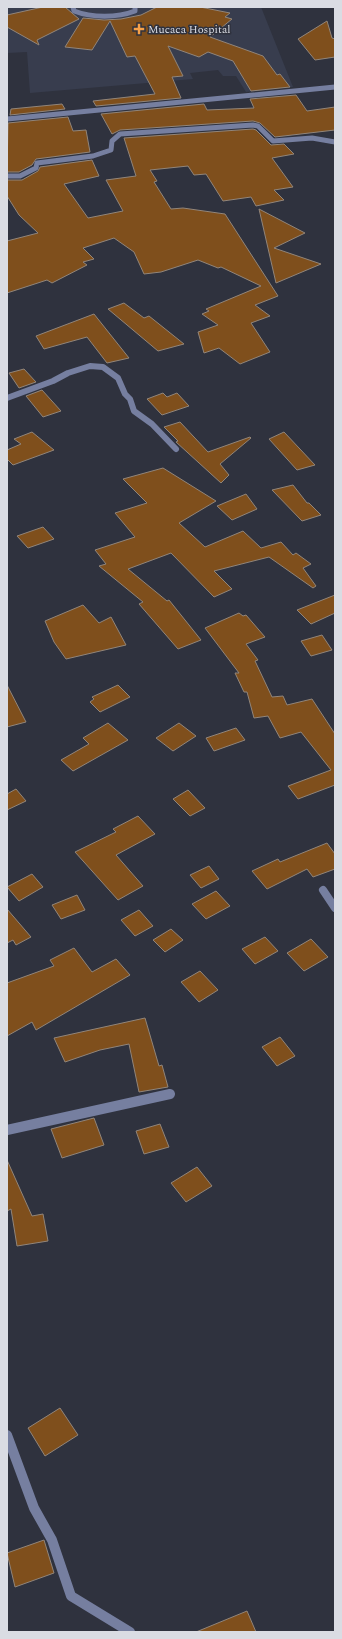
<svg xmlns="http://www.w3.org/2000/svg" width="342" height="1639" viewBox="0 0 342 1639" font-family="Spectral,serif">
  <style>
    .built { fill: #383d4e }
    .building { fill: #7f4f1c; stroke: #91857a }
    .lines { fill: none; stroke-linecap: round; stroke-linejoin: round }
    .lane { stroke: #767fa0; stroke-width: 5 }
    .street-far3 { stroke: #767fa0; stroke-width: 5 }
    .street-far2 { stroke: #767fa0; stroke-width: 6 }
    .street-far1 { stroke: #767fa0; stroke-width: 8 }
    .street { stroke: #767fa0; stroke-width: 10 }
    .poi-dot { fill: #f7a149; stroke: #2f323e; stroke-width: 1.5 }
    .labels { text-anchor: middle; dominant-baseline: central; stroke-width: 3; stroke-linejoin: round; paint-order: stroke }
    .far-poi-label { font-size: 11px; fill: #dadce3; stroke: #2f323e; text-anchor: start }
  </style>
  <rect width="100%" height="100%" fill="#2f323e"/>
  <path class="built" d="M7,7h254l32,80 -47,5 -10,-16h-13l-5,-6 -28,3 3,6 -163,14 -3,-41 -20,1z"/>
  <path class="building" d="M43,7h22l14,12 -42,21 2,5 -32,-18v-12z
    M157,7h43l30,6 -5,4 7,2 -22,18 53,19 14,19 3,-1 10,13 -39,4 -18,-30 -25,-9 -9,5 -31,-11 15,30 -11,1 9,21 -85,8 -3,-5 62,-7 -20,-38 -8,1 -17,-36 -18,29 -27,-3 18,-29 21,2 17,-1 20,-4z
    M327,21l5,17 3,1v18l-20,3 -17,-21z
    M296,95l11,16 28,-4v23l-60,7 -15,-14 -7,-2 -133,9 -8,4 -11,-20 103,-10 3,6 47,-2 -4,-9z
    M62,104l3,5 -55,6 1,-6z
    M68,117l5,14 13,-1 4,22 -54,7 -4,6 -13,7h-12l1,-49z
    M253,129l3,1 15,15 13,-1 10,10 -22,4 21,29 -19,3 10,10 -28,6 -5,-9 -28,4 -17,-27 -12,1 -6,-9 -38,4 7,11 -3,1 17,27 12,-1 42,6 53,82 -23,9 15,11 -19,7 19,29 -30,12 -21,-16 -15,5 -6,-21 20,-7 -16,-11 7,-3 -3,-2 55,-23 -40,-19 -3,1 -20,-8 -37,12 -17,2 -10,-22 -20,-14 -31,10 11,11 -11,3 4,3 -35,18 -5,-3 -40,13v-52l31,-8 -19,-18 -12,-19v-16h15l16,-9 2,-4 52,-7 7,16 -35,8 24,34 35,-7 -17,-31 30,-4 -12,-38z
    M259,209l46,24 -31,15 47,16 -45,19z
    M124,303l20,15 5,-2 35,28 -26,7 -50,-42z
    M94,314l35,44 -22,5 -20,-26 -43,12 -8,-13z
    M24,369l12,13 -17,6 -10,-15z
    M42,390l19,21 -18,6 -17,-21z
    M163,393l4,4 10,-4 12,13 -27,9 -15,-16z
    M180,422l28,30 42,-15 1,1 -31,26 9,11 -8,8 -45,-41 2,-1 -14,-14z
    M32,432l22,18 -41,15 -6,-6v-9l14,-6 -7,-5z
    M284,432l31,33 -18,5 -28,-31z
    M163,468l53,33 -37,22 26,24 38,-16 18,17 20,-6 12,13 3,-2 15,11 -8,4 13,18 -3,2 -44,-31 -55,14 18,18 -18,8 -43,-44 -43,16 39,32 2,-1 32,40 -23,9 -39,-45 4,-2 -44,-36 7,-2 -11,-14 40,-13 -20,-24 32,-10 -24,-24z
    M293,485l14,18h2l12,12 -19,6 -30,-31z
    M246,494l11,15 -25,11 -15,-14z
    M43,527l11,12 -26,9 -11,-12z
    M335,595v18l-24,11 -14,-14z
    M83,605l16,18 12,-6 15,28 -60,14 -12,-17 -9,-21z
    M239,613l4,3 3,-1 19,22 -19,7 12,16 -3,1 17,36 11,-1 4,9 25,-6 23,35v51l-37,14 -10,-13 43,-16 -30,-38 -21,6 -12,-22 -14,2 -7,-26h-3l-9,-19h4l-34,-45z
    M322,635l10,15 -21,6 -10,-15z
    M7,685l19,37 -19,5z
    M118,685l12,12 -30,15 -10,-10 4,-3 -2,-2z
    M108,723l20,17 -55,31 -12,-11 28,-16 -6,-6z
    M179,723l17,13 -23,15 -17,-13z
    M236,728l9,12 -31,11 -8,-13z
    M16,789l10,12 -19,9v-16z
    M188,790l17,18 -15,8 -17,-17z
    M138,816l17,18 -39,21 27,31 -25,14 -43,-48 41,-20 -3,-3z
    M327,843l8,11v15l-22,8 -6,-8 -40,20 -15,-18 26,-12 2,3z
    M209,866l10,13 -18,9 -11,-13z
    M32,874l11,13 -24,14 -12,-14z
    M216,891l14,15 -24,13 -14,-15z
    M77,895l8,15 -24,9 -9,-14z
    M7,909l24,28 -15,8 -3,-5 -6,3z
    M139,910l14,16 -18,10 -14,-16z
    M171,929l12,11 -18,12 -12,-12z
    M265,937l13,14 -23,13 -13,-15z
    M311,939l17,18 -24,14 -17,-18z
    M74,948l18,24 24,-13 14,16 -94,55 -4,-8 -25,14v-53l47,-17 -4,-6z
    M200,971l18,19 -19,12 -18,-20z
    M145,1018l14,48 3,-1 6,22 -29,5 -10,-48 -29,6 -35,12 -11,-24z
    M280,1037l15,19 -18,10 -15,-19z
    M94,1118l10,27 -42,13 -11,-29z
    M160,1124l9,23 -25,7 -8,-23z
    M7,1160l25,56 11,-2 5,27 -31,5 -6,-37 -4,2z
    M197,1167l15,19 -26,16 -15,-19z
    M60,1408l18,27 -33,21 -17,-28z
    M44,1540l10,33 -39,14 -8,-34z
    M247,1611l9,21h-60z"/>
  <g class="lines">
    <path class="lane" d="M73,7l1,4c18,7 43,7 61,0v-4"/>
    <path class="street-far3" d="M7,119l328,-32
      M7,176h13l16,-8 1,-5 56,-7 18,-6 1,-9 8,-7 133,-9 5,1 15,15 39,-3 23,4"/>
    <path class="street-far2" d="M7,398l46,-17 15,-8 22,-7 13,1 15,11 7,16 5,5 4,12 18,13 24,25"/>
    <path class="street-far1" d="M323,890l12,18"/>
    <path class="street" d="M7,1130l163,-36
      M7,1435l27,73 18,32 19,56 59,36"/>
  </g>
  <path class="poi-dot" d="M137 23h4v4h4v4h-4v4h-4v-4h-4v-4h4z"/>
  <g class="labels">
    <g class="far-poi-label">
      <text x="148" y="29">Mucaca Hospital</text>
    </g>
  </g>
  <rect width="342" height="1639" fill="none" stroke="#dadce3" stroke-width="16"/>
</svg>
